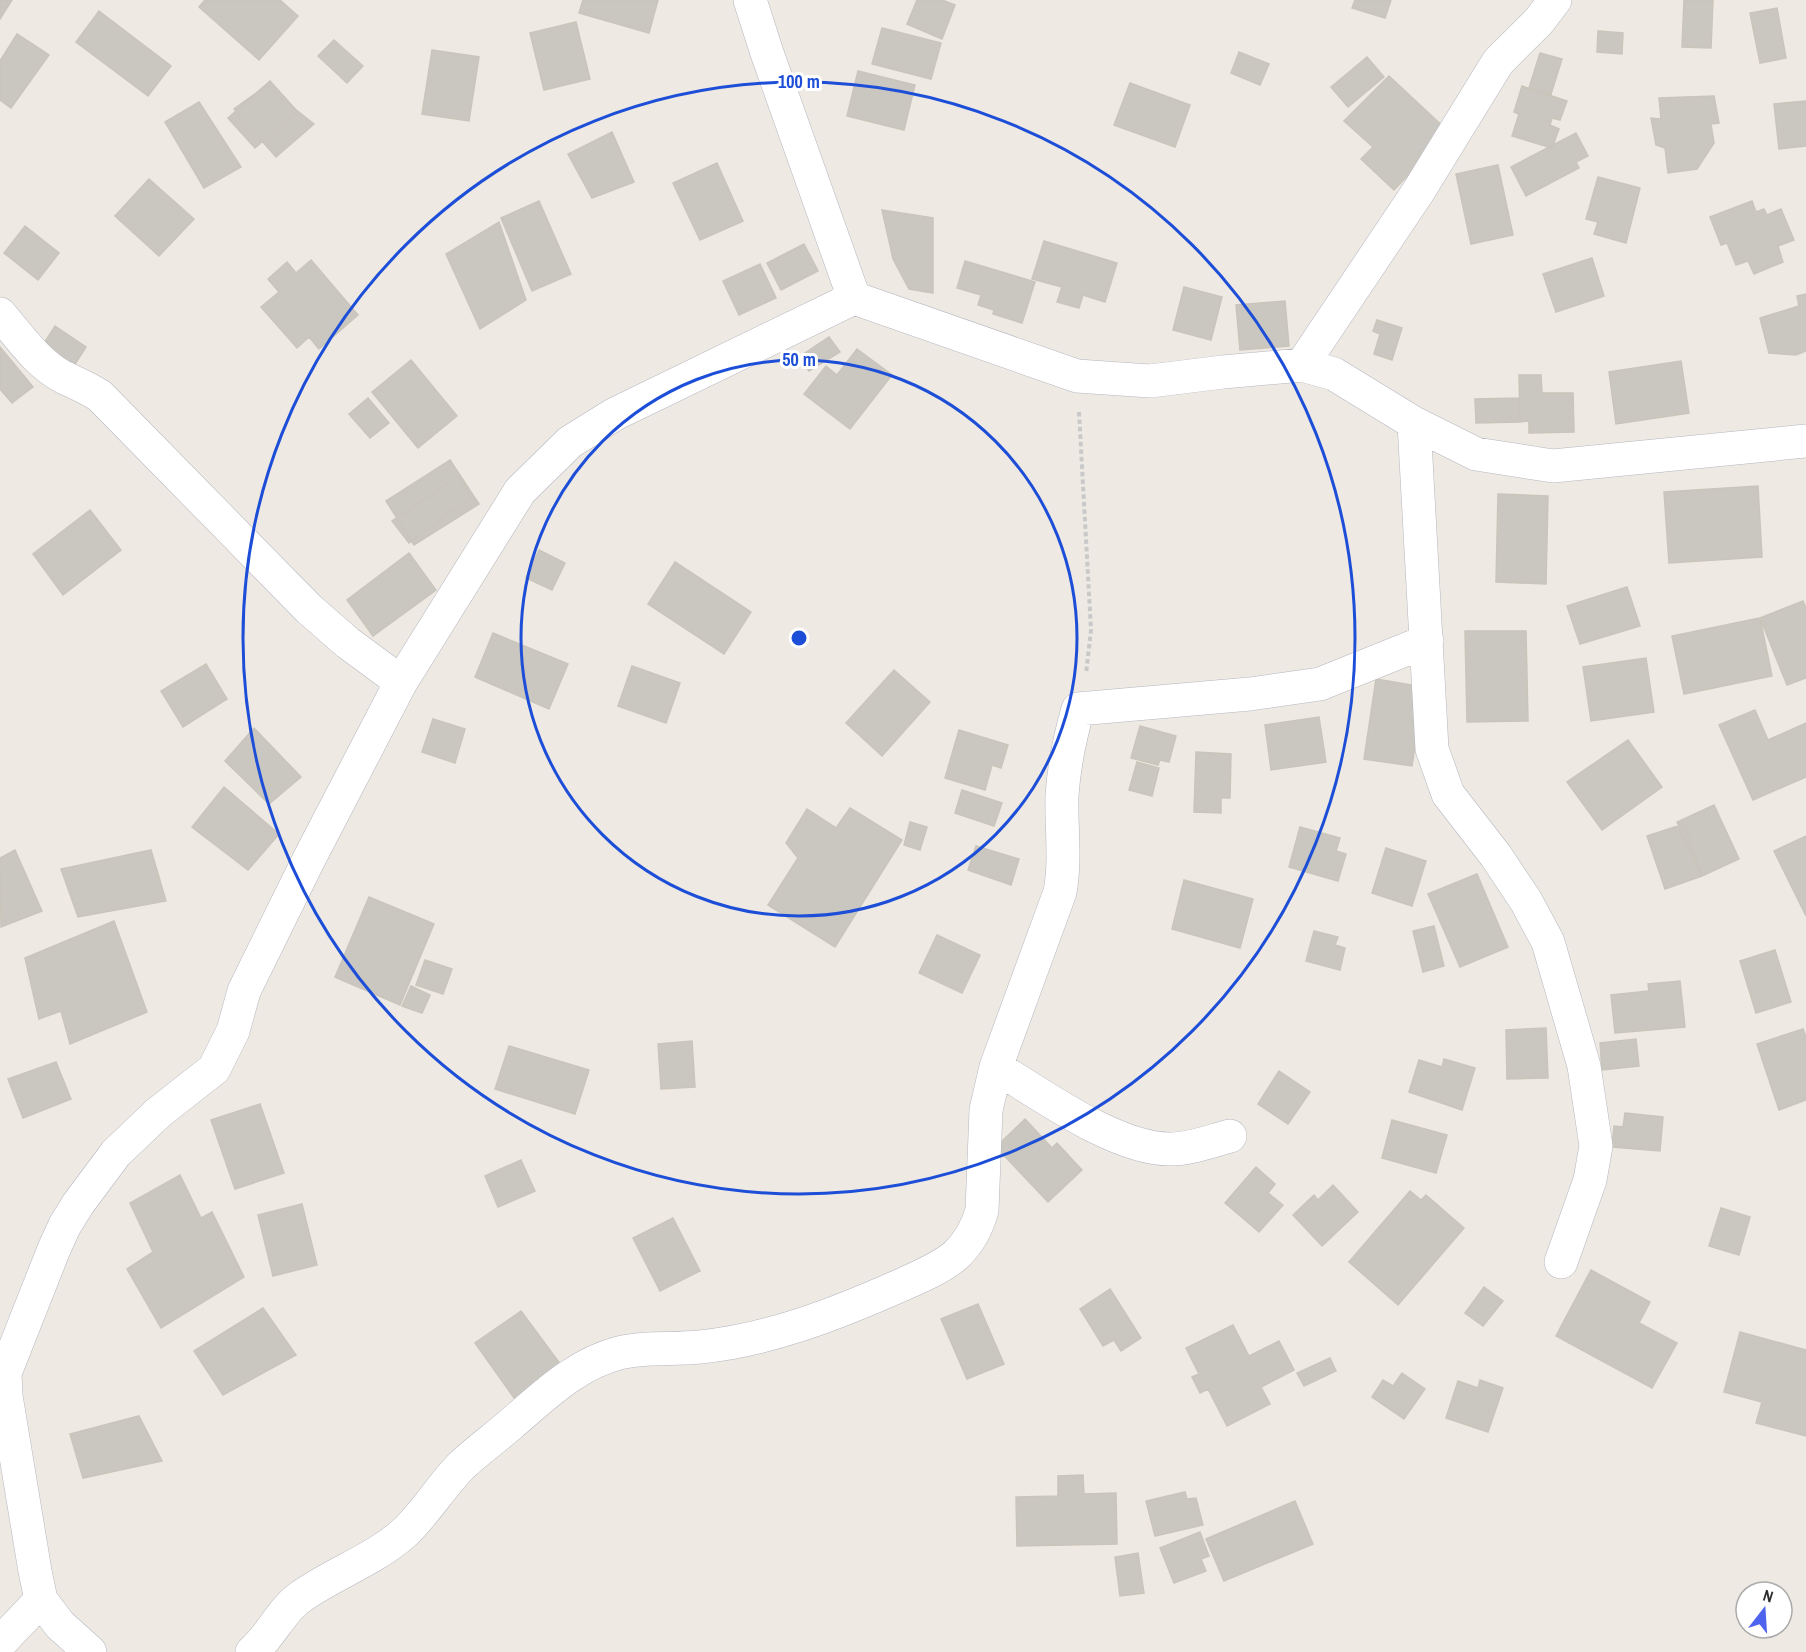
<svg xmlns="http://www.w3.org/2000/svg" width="1806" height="1652" viewBox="0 0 1806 1652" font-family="'Archivo Narrow',sans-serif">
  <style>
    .building { fill: #cac7c0; stroke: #cac5bb; stroke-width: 1.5 }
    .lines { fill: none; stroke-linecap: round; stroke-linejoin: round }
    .minor-casing { stroke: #b5b7c0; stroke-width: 34 }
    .path { stroke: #c9c9c9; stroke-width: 4; stroke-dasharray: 4.5 3; stroke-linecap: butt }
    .minor { stroke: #fff; stroke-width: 33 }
    .ring { fill: none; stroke: #1d4ed8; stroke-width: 3 }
    .centre { fill: #1d4ed8; stroke: #fff; stroke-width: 3 }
    .ring-label { font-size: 18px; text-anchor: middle; font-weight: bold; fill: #1d4ed8; stroke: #fff; stroke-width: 6; stroke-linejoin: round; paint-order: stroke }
  </style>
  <rect width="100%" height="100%" fill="#eee9e2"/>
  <path class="building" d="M0,0h12l-12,19z
    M205,0h75l18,16 -39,44 -60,-53z
    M583,0h75l-9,33 -70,-20z
    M917,0h25l13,5 -13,34 -35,-15z
    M1355,0h36l-6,18 -33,-10z
    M1684,0h29l-2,48 -29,-1z
    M1777,8l9,50 -26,5 -10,-50z
    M99,11l72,55 -23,30 -72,-54z
    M576,22l14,57 -46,11 -14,-57z
    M882,28l59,15 -10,36 -59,-15z
    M1598,31l25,2 -1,21 -25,-2z
    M17,34l32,21 -38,53 -11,-8v-39z
    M334,40l29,26 -16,17 -29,-27z
    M432,50l47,7 -10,64 -47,-7z
    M1239,52l30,12 -9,21 -29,-12z
    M1540,53l22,6 -11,35 -22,-6z
    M1367,57l17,20 -36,30 -17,-20z
    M858,71l57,14 -11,45 -57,-14z
    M1389,76l60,56 -55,58 -33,-31 12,-12 -29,-26z
    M270,81l27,30 -42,37 -27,-30z
    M1130,83l60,22 -15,42 -61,-22z
    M266,86l48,38 -38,33 -42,-48z
    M1522,86l45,15 -7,19 -8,-2 -2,7 9,4 -7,19 -40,-12 7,-22 -5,-2z
    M1714,96l5,27 -8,1 3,19 -17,26 -29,4 -3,-25 -9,-3 -5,-27 10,1 -2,-21z
    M1806,101v45l-27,3 -5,-45z
    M199,102l42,65 -37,21 -39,-66z
    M612,132l22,50 -42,16 -24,-44z
    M1576,133l12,23 -12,6 3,6 -53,28 -15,-29z
    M717,163l26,58 -43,19 -27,-57z
    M1498,165l15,70 -42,9 -15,-70z
    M1598,177l42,11 -14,55 -32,-9 4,-12 -12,-3z
    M149,179l45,40 -35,37 -44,-40z
    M539,201l32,73 -39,17 -31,-73z
    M1752,201l4,11 8,-3 3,6 14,-6 13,31 -16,6 5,16 -29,12 -6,-13 -12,4 -9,-22 -6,2 -11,-28z
    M882,210l51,8v75l-24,-4 -16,-30z
    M499,222l27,78 -46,29 -34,-75z
    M25,226l34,27 -21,27 -34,-27z
    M1044,241l73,22 -12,39 -22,-7 -4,13 -22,-6 5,-15 -30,-8z
    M804,244l14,27 -37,19 -14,-27z
    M1592,258l12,38 -48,16 -13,-38z
    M311,260l47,55 -39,34 -10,-12 -12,11 -36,-41 18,-15 -11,-13 19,-17 9,11z
    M965,261l70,21 -13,41 -29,-9 1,-4 -16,-5 3,-10 -24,-7z
    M760,264l16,34 -37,17 -16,-34z
    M1184,287l38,10 -11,43 -38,-10z
    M1806,294v57l-10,4 -27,-2 -9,-35 39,-12 -2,-10z
    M1285,301l4,45 -49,4 -4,-45z
    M1377,320l25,8 -10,32 -18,-6 6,-20 -7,-3z
    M55,326l31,21 -14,22 -31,-21z
    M829,337l11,15 -31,19 -10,-14z
    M0,347l33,40 -21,16 -12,-14z
    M857,349l35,26 -42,54 -46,-35 22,-28 11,9z
    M411,360l46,56 -39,32 -46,-56z
    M1681,361l8,52 -73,11 -7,-52z
    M1519,375h22l1,18h31l1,39 -45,1v-12l-9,1z
    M368,398l21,25 -19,15 -21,-24z
    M1519,398l1,24 -44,1 -1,-24z
    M450,460l29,44 -65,41 -28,-44z
    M460,475l10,23 -61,45 -17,-22z
    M1758,486l4,71 -93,6 -5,-71z
    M1498,494l50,2 -2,88 -50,-2z
    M90,510l31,40 -58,45 -30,-41z
    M539,550l26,13 -13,27 -26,-12z
    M409,553l27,37 -63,46 -26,-36z
    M675,562l76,50 -27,42 -76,-50z
    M1627,587l13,39 -60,18 -13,-38z
    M1803,601l3,7v70l-19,7 -27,-67z
    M1760,618l12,58 -88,18 -12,-58z
    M1465,631h61l2,90 -61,1z
    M493,633l75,31 -19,45 -74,-32z
    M1646,658l8,54 -63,9 -8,-54z
    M206,664l21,35 -44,28 -22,-36z
    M632,666l48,17 -14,40 -48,-17z
    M894,670l36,32 -48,54 -36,-33z
    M1376,679l48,8 -12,79 -48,-7z
    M1755,710l13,30 38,-17v54l-53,23 -34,-75z
    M1319,717l7,45 -55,8 -6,-45z
    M433,719l32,10 -10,34 -33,-11z
    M1140,726l36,10 -7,26 -9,-2 -2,5 -27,-7z
    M254,728l47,49 -32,27 -44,-43z
    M959,730l49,15 -7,23 -9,-3 -7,25 -40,-12z
    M1628,740l34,47 -60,43 -35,-48z
    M1196,752l35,2 -1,44h-9v15l-27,-1z
    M1137,762l22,6 -7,28 -23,-6z
    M224,787l55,47 -31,36 -56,-43z
    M962,790l40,13 -8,23 -39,-13z
    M1714,805l25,54 -37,17 -25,-54z
    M850,808l52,32 -67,107 -67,-42 30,-47 -12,-15 21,-34 29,19z
    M910,822l17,5 -7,23 -16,-5z
    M1684,824l18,52 -37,13 -18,-53z
    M1300,827l40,11 -4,13 10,3 -8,27 -49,-14z
    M1806,836v80l-32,-65z
    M976,846l43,13 -8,26 -43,-15z
    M1386,848l40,13 -14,45 -40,-13z
    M15,850l27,61 -41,16 -1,-69z
    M151,850l15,51 -88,16 -17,-48z
    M1477,874l31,73 -48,20 -32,-73z
    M1184,880l69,19 -13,49 -68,-19z
    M369,897l65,27 -34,81 -65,-28z
    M114,921l33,91 -77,32 -9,-33 -22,8 -14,-61z
    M1434,926l10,40 -21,6 -10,-41z
    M1314,931l24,6 -3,8 10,3 -5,22 -34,-9z
    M937,935l43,20 -18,38 -43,-20z
    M1775,950l16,52 -35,11 -16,-52z
    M425,960l27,9 -9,25 -27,-9z
    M1680,981l5,46 -70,6 -4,-38 38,-4 -1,-7z
    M411,986l19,9 -8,18 -20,-7z
    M1546,1028l2,50 -41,1 -1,-49z
    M1803,1029l3,8v63l-27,10 -22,-66z
    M1636,1039l3,27 -37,4 -2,-27z
    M692,1041l3,46 -34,2 -3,-45z
    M509,1046l80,24 -14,44 -80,-25z
    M1444,1059l31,9 -13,42 -53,-18 10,-32 23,7z
    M56,1062l15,37 -48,19 -15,-39z
    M1279,1071l31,21 -22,32 -30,-20z
    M260,1104l24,69 -49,16 -24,-69z
    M1625,1113l38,4 -3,34 -48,-4 2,-21 9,1z
    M1025,1119l27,29 5,-5 25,27 -34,32 -52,-55z
    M1392,1120l55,15 -11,38 -54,-15z
    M521,1160l14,31 -37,16 -13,-31z
    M1256,1167l19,17 -7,9 15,12 -24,27 -34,-29z
    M180,1175l21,43 11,-6 32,65 -83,51 -34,-59 26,-17 -23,-49z
    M1333,1185l25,27 -36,34 -29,-31 21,-20 4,5z
    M1410,1191l11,9 5,-5 38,33 -66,77 -49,-43z
    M302,1204l15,61 -44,11 -15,-61z
    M1721,1208l29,9 -11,38 -30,-9z
    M673,1218l27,53 -40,20 -27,-53z
    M1591,1270l59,32 -11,21 38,20 -25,45 -96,-52z
    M1484,1287l19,14 -20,25 -18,-13z
    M1110,1289l31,49 -20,13 -7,-11 -11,6 -23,-37z
    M978,1304l26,60 -37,15 -26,-60z
    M263,1308l33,47 -73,40 -29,-44z
    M521,1311l43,58 -47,33 -42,-59z
    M1233,1325l16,31 30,-15 15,29 -33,17 9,17 -43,22 -19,-37 -8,4 -8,-16 7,-3 -13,-26z
    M1740,1332l66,18v86l-50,-13 6,-21 -38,-10z
    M1330,1358l6,13 -32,15 -7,-13z
    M1402,1373l23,16 -21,30 -32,-22 11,-17 10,6z
    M1480,1380l23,8 -15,44 -42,-14 12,-37 20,7z
    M139,1416l23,45 -79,17 -13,-44z
    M1083,1475l1,19 32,-1 1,51 -100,2 -1,-49 42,-1v-20z
    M1185,1492l2,7 9,-1 7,27 -48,11 -9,-35z
    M1295,1501l18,43 -89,37 -18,-42z
    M1200,1532l9,24 -8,3 5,12 -32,12 -14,-35z
    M1138,1553l6,40 -24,3 -5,-39z"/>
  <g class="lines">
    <defs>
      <path id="minor" d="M750,0l17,53 87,245 223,78 73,5 73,-9 79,-7 32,9 80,49 62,31 77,12 253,-25
        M0,314c19,22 37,49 63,63 13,6 25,11 37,19l209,213 39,34 53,39
        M1302,365l116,-173 80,-130 41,-41 16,-21
        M1414,423l18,326 16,45 48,62 30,45 22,41 36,124 12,80 -6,34 -29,82
        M1230,1136c-19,5 -39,13 -59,13 -54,1 -129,-54 -175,-82l64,-175c6,-33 1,-64 2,-97 2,-29 8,-58 16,-86l172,-15 70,-10 107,-43
        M0,1643l41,-43
        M90,1652l-30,-27 -19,-25 -6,-29 -29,-175 -1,-23 49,-124 11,-24 13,-21 38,-51 42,-40 56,-44 19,-38 11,-40 64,-130 93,-179 119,-191 50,-49 45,-28 239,-116
        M252,1652c19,-16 29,-41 47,-54 33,-24 73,-37 104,-64 22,-20 38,-48 59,-69 15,-14 33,-27 49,-41 33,-28 65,-60 108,-71 27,-7 54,-3 81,-6 69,-7 136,-33 199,-61 18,-8 40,-17 56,-30 14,-13 22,-27 27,-46l4,-100 10,-43"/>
    </defs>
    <use href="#minor" class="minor-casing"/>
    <path class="path" d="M1079,412l12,218 -5,44"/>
    <use href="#minor" class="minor"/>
  </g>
  <g class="ring">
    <circle cx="799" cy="638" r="278"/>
    <circle cx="799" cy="638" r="556"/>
  </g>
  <circle cx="799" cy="638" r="9" class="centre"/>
  <g class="ring-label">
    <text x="799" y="88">100 m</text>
    <text x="799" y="366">50 m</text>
  </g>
  <g transform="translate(1764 1610) rotate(17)"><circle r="28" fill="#ffffff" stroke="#ababab" stroke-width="1.5"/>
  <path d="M0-4.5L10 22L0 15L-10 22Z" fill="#4e63ee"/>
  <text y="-9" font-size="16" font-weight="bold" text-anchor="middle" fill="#2e2e2e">N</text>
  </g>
</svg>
